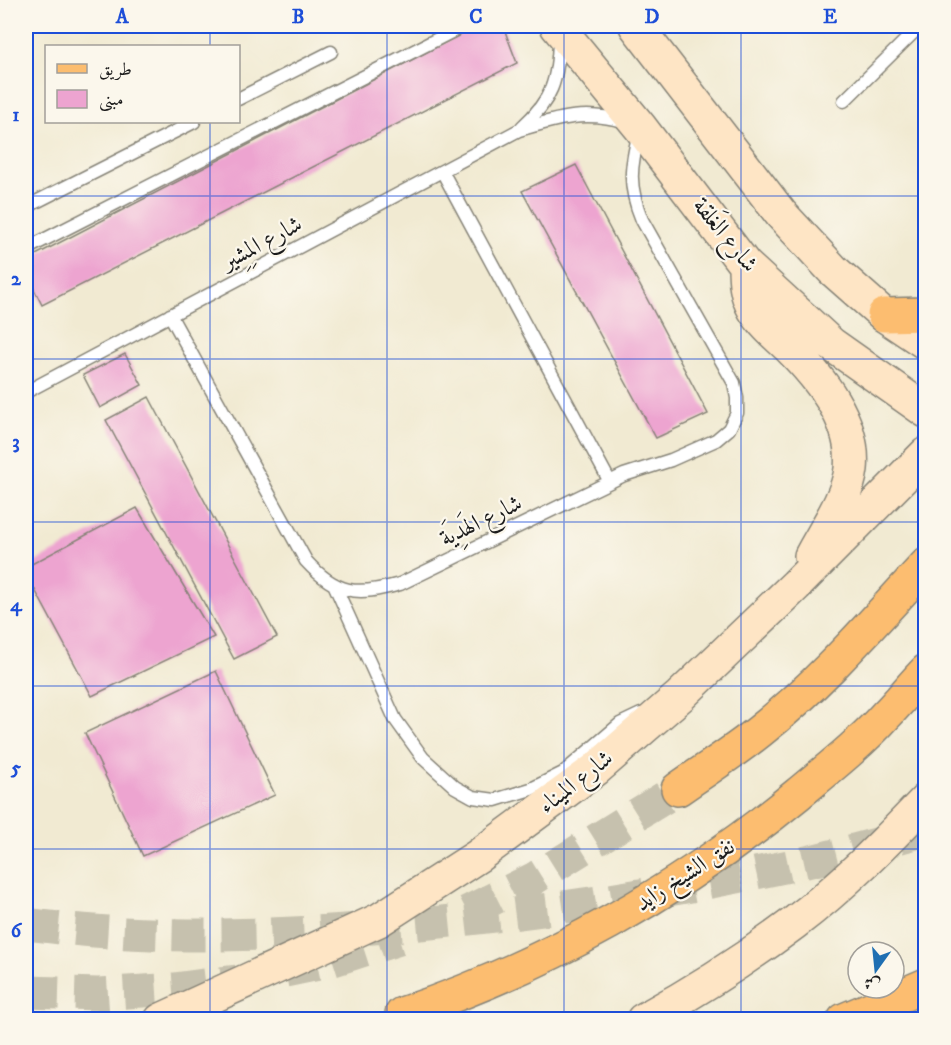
<svg xmlns="http://www.w3.org/2000/svg" width="951" height="1045" viewBox="0 0 951 1045" font-family="'IM FELL DW Pica',Amiri,serif">
  <style>
    .building { fill: #eda4d0 }
    .lines { fill: none; stroke-linecap: round; stroke-linejoin: round }
    .highway-tunnel { stroke: #c6c1ae; stroke-width: 33; stroke-dasharray: 33 16; stroke-linecap: butt }
    .lane-casing { stroke: #868377; stroke-width: 15 }
    .secondary-casing { stroke: #868377; stroke-width: 36 }
    .primary-casing { stroke: #868377; stroke-width: 36 }
    .highway-casing { stroke: #868377; stroke-width: 36 }
    .lane { stroke: #fff; stroke-width: 12 }
    .secondary { stroke: #fee5c5; stroke-width: 33 }
    .primary { stroke: #fcbd6f; stroke-width: 33 }
    .highway { stroke: #fcbd6f; stroke-width: 33 }
    .grid { fill: none; stroke: #1d4ed8; stroke-width: 1.5; stroke-opacity: 0.55 }
    .labels { text-anchor: middle; dominant-baseline: central; stroke-width: 4.5; stroke-linejoin: round; paint-order: stroke }
    .street-label { font-size: 24px; fill: #1c1c1c; stroke: #fbf7ec }
    .neatline { fill: none; stroke: #1d4ed8; stroke-width: 2 }
    .grid-label { font-size: 20px; text-anchor: middle; font-weight: bold; fill: #1d4ed8 }
  </style>
  <rect width="100%" height="100%" fill="#fbf7ec"/>
  <filter id="ink" filterUnits="userSpaceOnUse"><feTurbulence type="fractalNoise" baseFrequency=".0167" numOctaves="2"/><feDisplacementMap in="SourceGraphic" scale="12" xChannelSelector="R" yChannelSelector="G"/><feConvolveMatrix kernelMatrix="1 2 1 2 8 2 1 2 1" color-interpolation-filters="sRGB"/></filter>
  <filter id="wash" filterUnits="userSpaceOnUse"><feTurbulence type="fractalNoise" baseFrequency=".008" numOctaves="4" result="noise"/><feDisplacementMap in="SourceGraphic" scale="24" xChannelSelector="R" yChannelSelector="G"/><feGaussianBlur stdDeviation="1.35" result="paint"/><feColorMatrix in="noise" values="0 0 0 0 0 0 0 0 0 0 0 0 0 0 0 0 0 1.4 0 .05"/><feComposite in="paint" operator="in"/></filter>
  <g filter="url(#wash)">
    <rect width="100%" height="100%" fill="#f1ead2"/>
    <g id="blocks">
      <path class="building" d="M477,26h26l14,37 -475,242 -16,-32v-13z
        M576,165l132,249 -52,24 -134,-247z
        M125,354l17,31 -42,23 -17,-33z
        M149,397l128,240 -43,22 -128,-239z
        M137,508l77,129 -122,59 -66,-123v-6z
        M216,671l59,124 -132,61 -58,-123z"/>
    </g>
  </g>
  <g filter="url(#ink)">
    <use href="#blocks" fill-opacity="0" stroke="#868377" stroke-width="1.5"/>
    <g class="lines">
      <path class="highway-tunnel" d="M467,912l68,-34 143,-89
        M26,924c114,15 232,13 347,4 147,-11 293,-34 438,-67 38,-9 76,-20 115,-31
        M285,971l39,-8 75,-24
        M26,992l72,2 76,-5 63,-8"/>
      <defs>
        <path id="lane" d="M238,99l93,-47
          M844,101l76,-75
          M522,127c30,-27 36,-47 37,-87
          M442,171l168,311
          M26,207l168,-85
          M26,249l437,-223
          M170,315l136,246c31,34 51,35 94,23l224,-109 47,-15 45,-20 13,-11 8,-16v-15l-3,-15 -92,-163c-14,-34 -12,-52 -3,-87
          M26,392l493,-262c39,-12 67,-20 108,-8
          M334,584l61,135 28,39 32,29 18,10 22,3 36,-11 32,-16 57,-49 21,-10"/>
        <path id="secondary" d="M557,26l83,101 105,138 86,79 95,67
          M636,26l145,188 52,56 51,45 42,28
          M745,265c0,16 1,30 9,44 8,14 22,26 34,37 31,31 68,75 63,123 -3,28 -27,62 -40,87
          M161,1020l218,-100 99,-64 118,-87 84,-73 116,-111 130,-131
          M643,1020c53,-29 103,-61 151,-97 48,-36 90,-79 132,-123"/>
        <path id="primary" d="M884,315l42,-1"/>
        <path id="highway" d="M678,789c27,-19 56,-37 82,-58 62,-49 113,-109 166,-166
          M402,1014c144,-48 279,-124 396,-220 30,-25 62,-50 88,-79 14,-14 26,-30 40,-44
          M844,1020l82,-35"/>
      </defs>
      <use href="#lane" class="lane-casing"/>
      <use href="#secondary" class="secondary-casing"/>
      <use href="#primary" class="primary-casing"/>
      <use href="#highway" class="highway-casing"/>
      <use href="#lane" class="lane"/>
      <use href="#secondary" class="secondary"/>
      <use href="#primary" class="primary"/>
      <use href="#highway" class="highway"/>
    </g>
  </g>
  <path class="grid" d="M210,26v20M387,26v994M564,26v994M741,26v994M210,122v898M26,196h900M26,359h900M26,522h900M26,686h900M26,849h900"/>
  <g class="labels">
    <g class="street-label">
      <text transform="translate(725 235) rotate(51)">شارع الغَلقة</text>
      <text transform="translate(262 243) rotate(-28)">شارع المِشِير</text>
      <text transform="translate(481 521) rotate(-26)">شارع الهَدِيَة</text>
      <text transform="translate(576 782) rotate(-38)">شارع الميناء</text>
      <text transform="translate(685 875) rotate(-33)">نفق الشيخ زايد</text>
    </g>
  </g>
  <rect width="951" height="1045" fill="none" stroke="#fbf7ec" stroke-width="66"/>
  <rect x="45" y="45" width="195" height="78" fill="#fbf7ec" stroke="#a29f99" stroke-width="1.5"/>
  <rect x="57" y="64" width="30" height="9" fill="#fcbd6f" stroke="#a29f99" stroke-width="1.5"/>
  <text x="99" y="75" font-size="18" fill="#1c1c1c">طريق</text>
  <rect x="57" y="90" width="30" height="18" fill="#eda4d0" stroke="#a29f99" stroke-width="1.5"/>
  <text x="99" y="105" font-size="18" fill="#1c1c1c">مبنى</text>
  <g transform="translate(876 970) rotate(195)"><circle r="28" fill="#fbf7ec" stroke="#a29f99" stroke-width="1.5"/>
  <path d="M0-4.5L10 22L0 15L-10 22Z" fill="#1f6fb2"/>
  <text y="-9" font-size="16" font-weight="bold" text-anchor="middle" fill="#1c1c1c">ش</text>
  </g>
  <rect x="33" y="33" width="885" height="979" class="neatline"/>
  <g class="grid-label">
    <text x="122" y="23">A</text>
    <text x="298" y="23">B</text>
    <text x="476" y="23">C</text>
    <text x="652" y="23">D</text>
    <text x="830" y="23">E</text>
    <text x="16" y="121">1</text>
    <text x="16" y="285">2</text>
    <text x="16" y="448">3</text>
    <text x="16" y="611">4</text>
    <text x="16" y="774">5</text>
    <text x="16" y="937">6</text>
  </g>
</svg>
